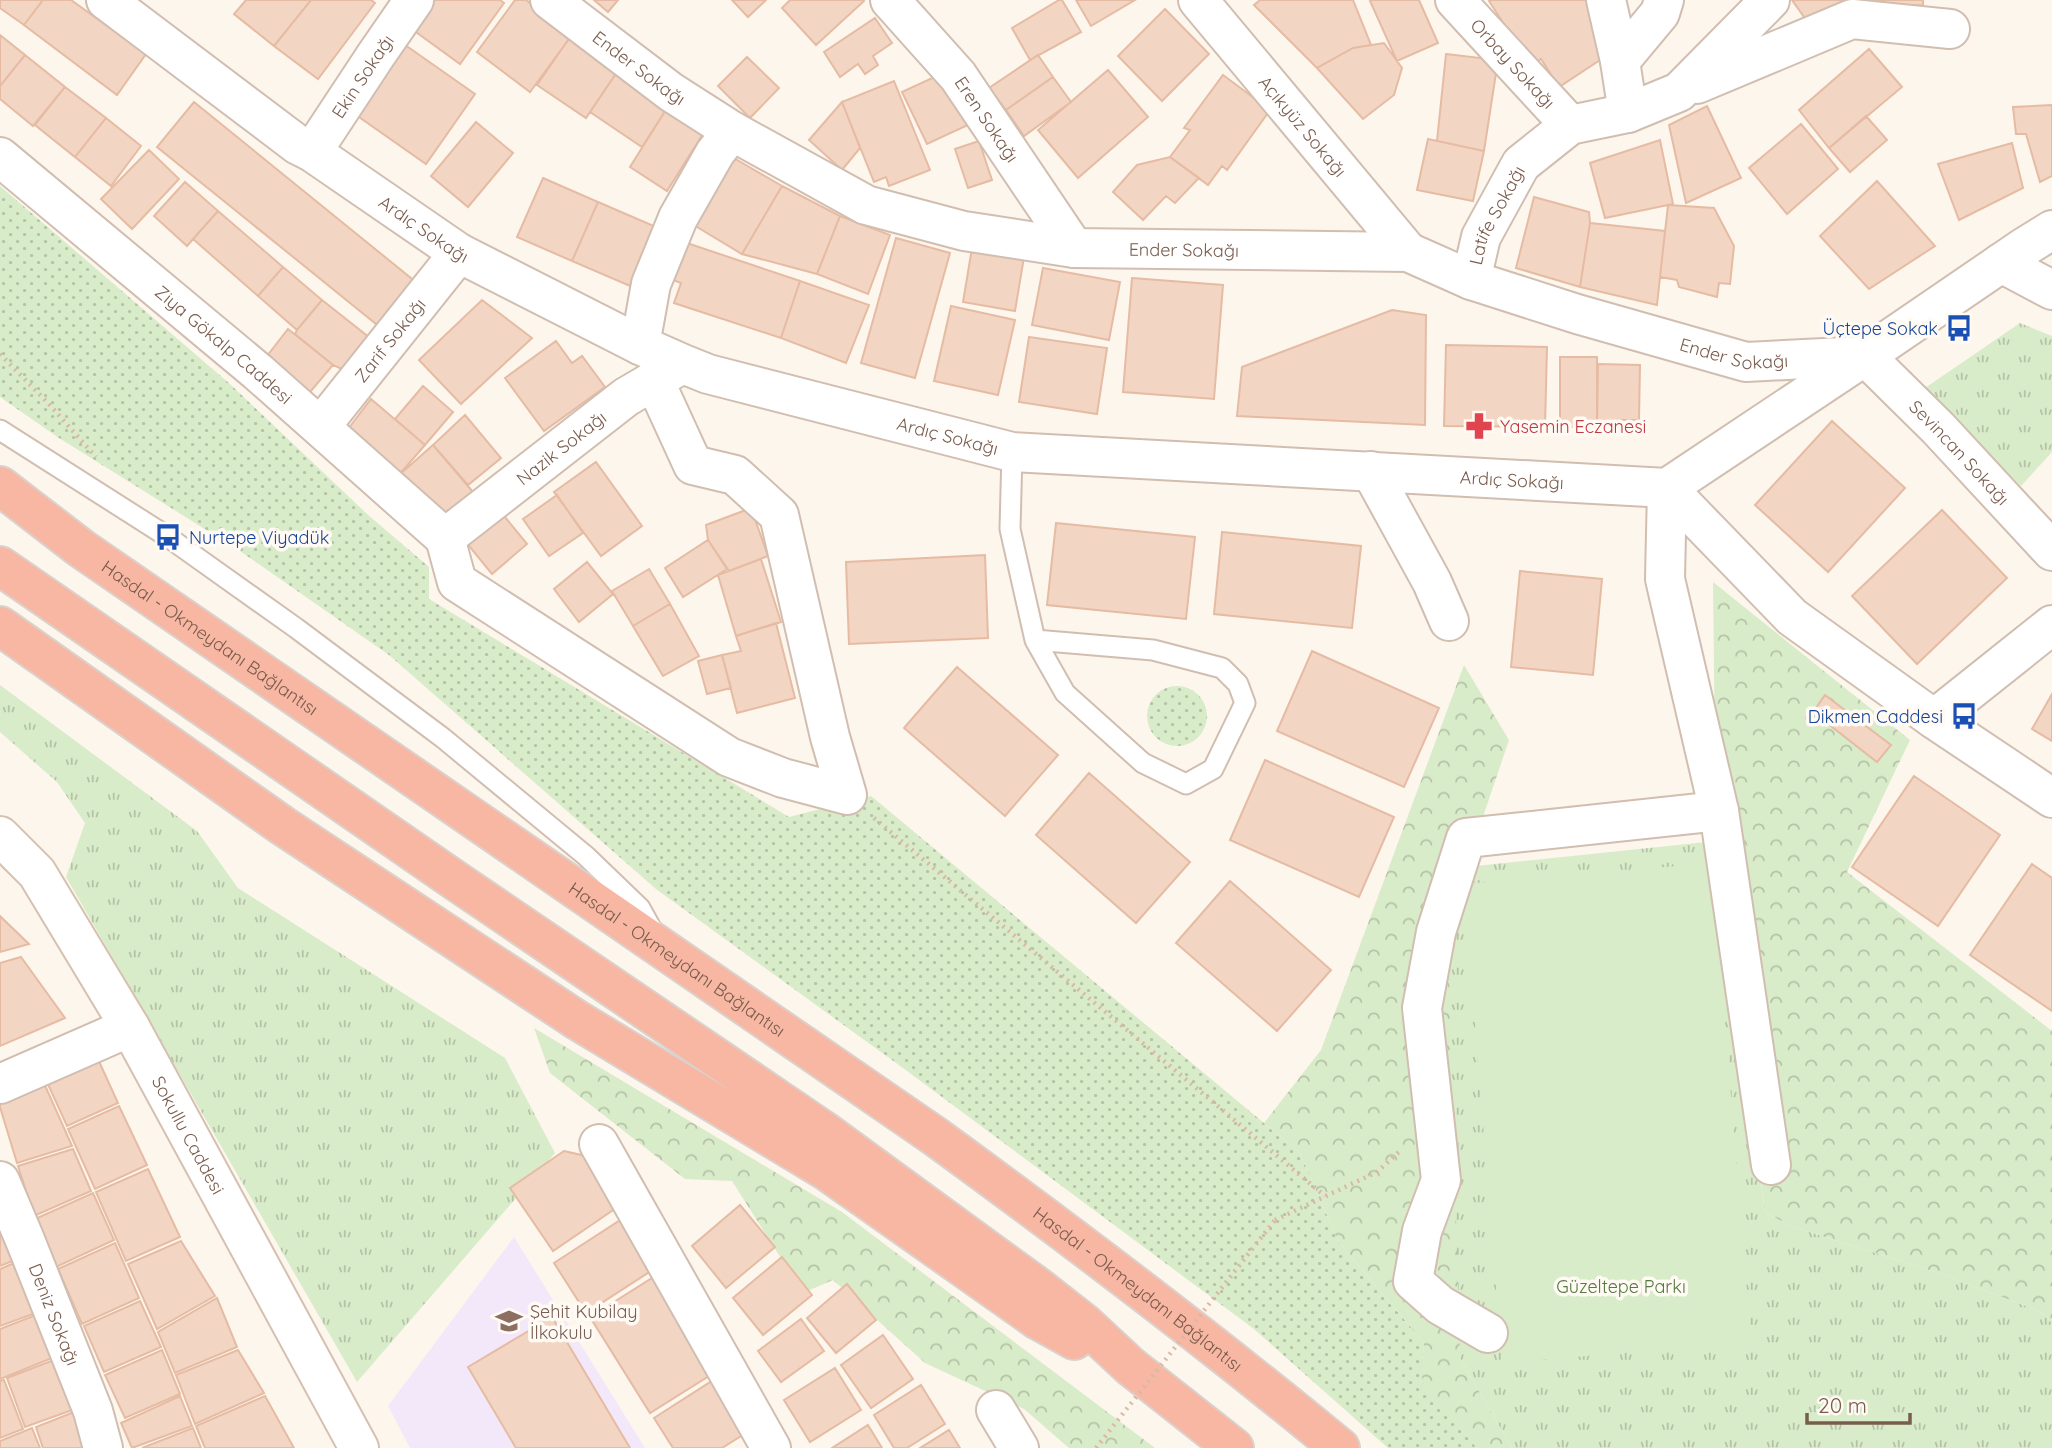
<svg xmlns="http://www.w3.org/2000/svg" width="2052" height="1448" viewBox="0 0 2052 1448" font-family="Quicksand,sans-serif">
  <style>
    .education { fill: #f3e8fa }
    .grass { fill: url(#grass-dots) }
    .forest { fill: url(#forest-crowns) }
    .park { fill: url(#park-tufts) }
    .pitch { fill: #d8ecc9 }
    .building { fill: #f3d5c3; stroke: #e6bba3; stroke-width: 2 }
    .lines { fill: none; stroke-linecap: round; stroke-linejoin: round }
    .service-casing { stroke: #d1beb0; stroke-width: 23 }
    .minor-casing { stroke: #d1beb0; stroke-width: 42 }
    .secondary-casing { stroke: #d6c0b0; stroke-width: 42 }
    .motorway-casing { stroke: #dad1cd; stroke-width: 42 }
    .path { stroke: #d9b8a5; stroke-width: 4.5; stroke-dasharray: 2 5; stroke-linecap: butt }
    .service { stroke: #fff; stroke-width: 19 }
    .minor { stroke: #fff; stroke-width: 38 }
    .secondary { stroke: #fff; stroke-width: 38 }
    .motorway { stroke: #f7b7a3; stroke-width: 38 }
    .path-bridge { stroke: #d9b8a5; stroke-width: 4.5; stroke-dasharray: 2 5; stroke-linecap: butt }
    .labels { text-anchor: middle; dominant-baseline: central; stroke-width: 7; stroke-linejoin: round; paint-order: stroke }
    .street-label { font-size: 18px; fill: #7a5c4d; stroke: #fffaf3 }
    .transit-label { font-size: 18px; fill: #164399; stroke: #fffaf3; text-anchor: end }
    .health-label { font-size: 18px; fill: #be3a42; stroke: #fffaf3; text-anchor: start }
    .park-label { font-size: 18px; fill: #537a41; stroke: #fffaf3 }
    .education-label { font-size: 18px; fill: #785e54; stroke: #fffaf3; text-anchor: start }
  </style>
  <defs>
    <pattern id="grass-dots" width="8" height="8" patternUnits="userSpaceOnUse" patternTransform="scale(1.75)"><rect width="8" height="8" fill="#d8ecc9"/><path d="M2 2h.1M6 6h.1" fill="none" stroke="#b4c2a5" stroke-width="1.8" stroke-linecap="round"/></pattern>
    <pattern id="forest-crowns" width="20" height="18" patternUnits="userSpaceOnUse" patternTransform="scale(1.75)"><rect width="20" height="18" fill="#d8ecc9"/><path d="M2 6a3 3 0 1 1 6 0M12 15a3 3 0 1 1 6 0" fill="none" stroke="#b4c2a5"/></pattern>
    <pattern id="park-tufts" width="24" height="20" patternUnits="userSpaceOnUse" patternTransform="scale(1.75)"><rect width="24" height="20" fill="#d8ecc9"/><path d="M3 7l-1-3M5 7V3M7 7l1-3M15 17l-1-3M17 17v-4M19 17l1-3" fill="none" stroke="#b4c2a5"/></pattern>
  </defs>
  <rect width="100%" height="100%" fill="#fdf6ec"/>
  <path class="education" d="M514,1237l131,211h-235l-22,-42z"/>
  <path class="grass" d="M0,186l230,198 137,130 62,53v32l360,218 82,-21 429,357 38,88 86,102 -1,39 54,66h-89l-134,-119 -351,-261 -247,-179 -267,-234 -149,-104 -181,-113 -59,-41z
    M1147 716a30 30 0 1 1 60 0a30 30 0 1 1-60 0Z"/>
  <path class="forest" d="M1713,582l197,158 -63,132 205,159v292l-11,-11 -103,-39 -148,-47 -25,-14 -49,-371z
    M1464,665l45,75 -43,127 -6,491 52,90h-35l-55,-66 2,-39 -86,-102 -38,-88 -36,-30 57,-73z
    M534,1028l308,184 313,236h-86l-45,-39 -99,-46 -92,-83 -30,13 -71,-112 -47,-2 -135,-106z"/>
  <path class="park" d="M2020,323l32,13v116l-31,34 -99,-96z
    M0,685l197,146 41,57 267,170 50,95 -198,229 -291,-505 19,-54 -28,-41 -57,-50z
    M1716,841l49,371 25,14 148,47 103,39 11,11v125h-540l-52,-90 -12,-424 18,-67z"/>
  <path class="pitch" d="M1712,863l39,479 -249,21 -38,-479z"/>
  <path class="building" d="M0,0h43l-19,25 -24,-17z
    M43,0h28l75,54 -29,41 -93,-70z
    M246,0h65l-37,46 -40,-32z
    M311,0h60l4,3 -57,76 -44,-33z
    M429,0h71l4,3 -44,61 -51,-37z
    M515,0h11l46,35 -42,57 -53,-40z
    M594,0h24l-10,12z
    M732,0h34l-18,17z
    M790,0h73l1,1 -48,44 -34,-37z
    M1059,0h3l19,32 -51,28 -18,-32z
    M1076,0h59l-44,26z
    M1260,0h93l18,45 -18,3 -36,20 -63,-63z
    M1372,0h47l19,43 -41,18 -27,-60z
    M1491,0h104l5,60 -41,27 -18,-28 -10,7 -42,-65z
    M1792,0h64l-3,9 -44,15z
    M1869,0h54v5l-53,1z
    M1165,9l44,45 -47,47 -44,-45z
    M875,18l17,25 -19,13 5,9 -13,9 -7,-10 -18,13 -16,-25z
    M0,35l25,20 -25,31z
    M570,37l49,32 -33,49 -49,-33z
    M398,40l77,54 -49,70 -77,-54z
    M1384,43l18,25 -8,27 -31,24 -46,-51 36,-20z
    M1869,49l33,38 -73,61 -30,-38z
    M1446,54l52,6 -14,91 -47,-10z
    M25,55l40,32 -32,39 -33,-27v-13z
    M1038,55l15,22 -47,33 -17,-22z
    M747,57l32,31 -29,30 -32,-32z
    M619,69l50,36 -27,42 -52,-35z
    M1108,70l40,47 -70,61 -40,-48z
    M945,72l25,52 -43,20 -25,-52z
    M1223,75l47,35 -43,60 -5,-4 -14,19 -38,-28 20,-27 -6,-2z
    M1053,77l18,25 -47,34 -18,-26z
    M894,81l36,89 -41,16 -3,-9 -12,5 -32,-80z
    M65,87l41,31 -31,39 -40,-32z
    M194,102l223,181 -36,45 -224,-181z
    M842,102l18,46 -18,22 -33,-30z
    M669,105l37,24 -39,62 -37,-24z
    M2052,105v71l-12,6 -14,-48h-10l-3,-27z
    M1707,106l34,72 -55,25 -17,-78z
    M1866,116l21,24 -37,32 -21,-24z
    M106,118l35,28 -30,40 -36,-29z
    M476,122l37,31 -45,54 -37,-31z
    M1801,124l37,45 -51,45 -38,-46z
    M1428,139l56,12 -11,50 -56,-11z
    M1660,140l13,64 -68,14 -15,-55z
    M979,141l13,39 -24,8 -13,-39z
    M2012,143l11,45 -64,32 -21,-56z
    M149,150l30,29 -47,50 -31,-30z
    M732,157l50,29 -40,68 -50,-30z
    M1170,157l29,21 -24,25 -9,-7 -23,24 -30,-28 24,-27z
    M543,178l55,24 -26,59 -55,-24z
    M1877,181l58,65 -66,43 -49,-53z
    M185,182l33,29 -31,35 -33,-30z
    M782,186l58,30 -23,58 -75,-20z
    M1534,197l55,15 1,11 -10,64 -64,-19z
    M598,202l58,25 -26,59 -58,-25z
    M1668,205l46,3 20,38 -4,38 -11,-1 -2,14 -38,-10 -2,-7 -17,-3z
    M218,211l65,56 -25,29 -65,-57z
    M840,216l50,19 -22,59 -51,-20z
    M1590,223l75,8 -8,74 -77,-18z
    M896,238l54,15 -35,125 -54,-15z
    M678,240l122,41 -19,57 -107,-35 7,-20 -16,-6z
    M972,248l52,9 -9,54 -52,-9z
    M283,267l39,33 -25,30 -39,-34z
    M1043,268l77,14 -11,58 -77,-15z
    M1132,278l91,7 -9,114 -91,-7z
    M800,281l69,24 -23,58 -65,-25z
    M322,300l48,38 -24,33 -13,-6 -38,-31 2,-4z
    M482,300l50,38 -71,66 -42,-44z
    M951,306l64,14 -17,75 -64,-14z
    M1392,310l34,5 -1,110 -188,-9 5,-49z
    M288,329l45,36 -23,27 -43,-36z
    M1029,337l78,11 -10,66 -78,-12z
    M556,341l16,22 10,-7 23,31 -61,44 -39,-53z
    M1446,345l101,2 -2,80 -101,-1z
    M1560,357h37v70h-37z
    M1598,364l42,1 -1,55h-18v7h-24z
    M423,386l30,26 -28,33 -30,-26z
    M371,399l54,46 -27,31 -53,-43z
    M465,415l36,43 -33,27 -35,-40z
    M1832,421l73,67 -77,84 -73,-67z
    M433,445l46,54 -35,31 -46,-54z
    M596,462l46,64 -41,30 -47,-64z
    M557,495l26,38 -34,23 -26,-37z
    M496,506l31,38 -35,30 -31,-38z
    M751,508l17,48 -39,15 -21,-31 -2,-15z
    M1942,510l65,68 -90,86 -65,-68z
    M1056,523l139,14 -9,82 -139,-14z
    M1222,532l139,14 -9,82 -138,-14z
    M708,540l19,29 -44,28 -18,-29z
    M985,555l3,83 -139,6 -3,-82z
    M761,559l20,63 -45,14 -18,-61z
    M587,562l26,32 -34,28 -25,-33z
    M649,569l21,35 -37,22 -21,-35z
    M1520,571l82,8 -9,96 -82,-8z
    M670,604l29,52 -36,20 -30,-50z
    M776,623l19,75 -58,15 -15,-58 19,-4 -5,-15z
    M1312,651l127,57 -35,79 -127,-56z
    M722,655l9,33 -24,6 -9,-33z
    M957,667l101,88 -53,61 -101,-88z
    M2052,694v47l-20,-12z
    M1825,695l66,50 -14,17 -64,-50z
    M1265,760l129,57 -35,80 -129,-57z
    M1089,773l101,89 -54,61 -100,-88z
    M1914,776l86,59 -62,91 -86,-59z
    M2032,864l20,14v133l-82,-56z
    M1230,881l101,89 -54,61 -101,-88z
    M0,916l29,28 -29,8z
    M21,957l44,61 -65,28v-83z
    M92,1046l26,57 -51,23 -26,-57z
    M43,1081l29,65 -55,17 -17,-56v-6z
    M119,1106l28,59 -52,24 -27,-60z
    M73,1149l18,42 -57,25 -16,-50z
    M564,1151l26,6 32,47 -69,47 -43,-63z
    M148,1169l32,68 -54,24 -30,-69z
    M93,1193l21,47 -58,27 -21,-48z
    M740,1205l35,42 -49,41 -34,-42z
    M0,1207l20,51 -20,8z
    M625,1217l32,50 -71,46 -32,-50z
    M181,1241l34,55 -58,33 -29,-65z
    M115,1243l24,55 -57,26 -24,-55z
    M782,1257l30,38 -49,40 -30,-37z
    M21,1260l20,51 -41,15v-57z
    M657,1275l60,96 -67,42 -60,-96z
    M847,1284l29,36 -40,33 -29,-35z
    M217,1298l20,49 -62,26 -17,-41z
    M140,1301l21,46 -57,25 -20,-46z
    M41,1313l16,43 -57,23v-50z
    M552,1317l78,131h-114l-48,-81z
    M801,1319l23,32 -43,31 -23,-31z
    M883,1335l30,44 -42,29 -30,-43z
    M162,1350l18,44 -55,24 -20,-43z
    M238,1350l26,43 -69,31 -19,-49z
    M59,1358l19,50 -53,19 -18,-49z
    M835,1368l26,42 -51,32 -26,-42z
    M715,1379l34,52 -27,17h-49l-19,-30z
    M4,1380l19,49 -23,9v-57z
    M921,1385l24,39 -38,24h-13l-20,-33z
    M180,1396l12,30 -60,22 -11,-25z
    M265,1396l29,52h-89l-9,-22z
    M79,1410l15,38h-51l-7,-21z
    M868,1425l14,23h-50z
    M32,1428l8,20h-40v-7z
    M193,1428l8,20h-59z
    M949,1430l11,18h-40z"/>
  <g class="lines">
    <defs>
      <path id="service" d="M0,430l168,107 128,91 147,110 143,118 54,52 15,27
        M1012,452l-2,77 25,111
        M1035,640l118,10 69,18 16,16 7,19 -32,66 -27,15 -43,-21 -78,-70z"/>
      <g id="minor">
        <path id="s1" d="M106,0l192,145 14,7 147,101 181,92 43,19 25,10 304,78 655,36 198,-132 158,-108 29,-18"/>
        <path id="s2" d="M550,0l121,92 61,39 134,74 98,26 110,17 334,4 63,28 106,34 169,48 119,-6"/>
        <path id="s3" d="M890,0l68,76 116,172"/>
        <path id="s4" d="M1198,0l210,252"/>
        <path id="s5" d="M1455,0l115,125"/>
        <path d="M1606,0l14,61 8,52"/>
        <path d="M1620,61l40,-48 4,-13"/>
        <path d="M1697,84l155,-65 98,10"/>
        <path id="s6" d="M312,152l64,-97 38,-55"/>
        <path id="s7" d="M0,157l258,215 187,166"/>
        <path d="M2001,263l51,27"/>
        <path id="s8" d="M1471,280l10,-43 40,-73 49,-39 58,-12 51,-21 91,-92"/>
        <path d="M640,345l11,-61 27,-66 37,-65 17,-22"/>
        <path id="s9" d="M1865,356l73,72 114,123"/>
        <path id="s10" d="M321,426l138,-173"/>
        <path d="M1371,471l61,111 17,39"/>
        <path d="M1667,488l-2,91 54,232 52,354"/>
        <path d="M1667,488l125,129 142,102 118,79"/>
        <path d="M445,538l12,44 272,175 54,21 64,17 -17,-58 -51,-222 -44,-40 -42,-10 -39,-85"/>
        <path id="s11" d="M445,538l181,-141 51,-30"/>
        <path d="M1934,719l118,-94"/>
        <path d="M0,1084l130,-57"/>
        <path d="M599,1144l172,304"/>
        <path id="s12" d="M0,1181l25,59 68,171 10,37"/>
        <path d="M1488,1333l-48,-28 -27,-24 9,-50 19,-51 -19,-172 14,-76 30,-94 253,-27"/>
        <path d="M996,1410l23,38"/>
      </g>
      <g id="secondary">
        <path id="s13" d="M0,836l37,37 93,154 229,421"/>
      </g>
      <g id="motorway">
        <path id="s14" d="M0,486l82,63 854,588c137,100 273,203 404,311"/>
        <path d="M0,566l456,315 368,250 215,157 46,36 45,42 104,82"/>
        <path d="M0,626l283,200 294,194 250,151 211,149 36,20"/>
      </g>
    </defs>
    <use href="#service" class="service-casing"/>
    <use href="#minor" class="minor-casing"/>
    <use href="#secondary" class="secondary-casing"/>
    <use href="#motorway" class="motorway-casing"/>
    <path class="path" d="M0,354l48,49 48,54
      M874,818l451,378
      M1275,1220l102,-48 23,-21"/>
    <use href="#service" class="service"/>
    <use href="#minor" class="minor"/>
    <use href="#secondary" class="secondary"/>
    <use href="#motorway" class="motorway"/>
    <path class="path-bridge" d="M1096,1448l179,-228"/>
  </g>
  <defs>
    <symbol id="bus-bare" viewBox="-9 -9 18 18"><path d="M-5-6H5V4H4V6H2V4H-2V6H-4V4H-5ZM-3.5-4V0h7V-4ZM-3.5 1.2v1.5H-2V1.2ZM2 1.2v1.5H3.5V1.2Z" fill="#1a4fb4" stroke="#fffaf3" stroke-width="2.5" paint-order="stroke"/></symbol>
    <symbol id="pharmacy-bare" viewBox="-9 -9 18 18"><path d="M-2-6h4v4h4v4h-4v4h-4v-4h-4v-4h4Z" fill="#e0444e" stroke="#fffaf3" stroke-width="2.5" paint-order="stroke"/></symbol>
    <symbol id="school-bare" viewBox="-9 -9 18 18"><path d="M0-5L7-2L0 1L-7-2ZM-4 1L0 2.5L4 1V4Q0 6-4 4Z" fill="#8d6e63" stroke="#fffaf3" stroke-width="2.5" paint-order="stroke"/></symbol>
  </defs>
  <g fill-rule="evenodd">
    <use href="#bus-bare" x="1940" y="309" width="38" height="38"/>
    <use href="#pharmacy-bare" x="1460" y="407" width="38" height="38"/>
    <use href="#bus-bare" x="149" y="518" width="38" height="38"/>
    <use href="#bus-bare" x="1945" y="697" width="38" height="38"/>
    <use href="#school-bare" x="490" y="1302" width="38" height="38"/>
  </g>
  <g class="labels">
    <g class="street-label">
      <text stroke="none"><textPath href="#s5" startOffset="86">Orbay Sokağı</textPath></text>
      <text stroke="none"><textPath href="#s2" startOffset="112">Ender Sokağı</textPath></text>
      <text stroke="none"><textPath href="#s6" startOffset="91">Ekin Sokağı</textPath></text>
      <text stroke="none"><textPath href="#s3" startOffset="154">Eren Sokağı</textPath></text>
      <text stroke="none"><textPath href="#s4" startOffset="164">Açıkyüz Sokağı</textPath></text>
      <text stroke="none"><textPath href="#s8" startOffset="70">Latife Sokağı</textPath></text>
      <text stroke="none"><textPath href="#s1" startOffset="392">Ardıç Sokağı</textPath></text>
      <text stroke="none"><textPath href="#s2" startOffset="700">Ender Sokağı</textPath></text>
      <text stroke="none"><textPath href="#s10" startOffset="110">Zarif Sokağı</textPath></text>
      <text stroke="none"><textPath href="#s7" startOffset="292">Ziya Gökalp Caddesi</textPath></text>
      <text stroke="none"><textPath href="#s2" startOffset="1267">Ender Sokağı</textPath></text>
      <text stroke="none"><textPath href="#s1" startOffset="959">Ardıç Sokağı</textPath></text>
      <text stroke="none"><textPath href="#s11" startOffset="147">Nazik Sokağı</textPath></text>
      <text stroke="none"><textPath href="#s9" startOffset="135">Sevincan Sokağı</textPath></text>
      <text stroke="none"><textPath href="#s1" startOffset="1526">Ardıç Sokağı</textPath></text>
      <text stroke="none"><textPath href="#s14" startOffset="259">Hasdal - Okmeydanı Bağlantısı</textPath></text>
      <text stroke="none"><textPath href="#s14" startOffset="826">Hasdal - Okmeydanı Bağlantısı</textPath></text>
      <text stroke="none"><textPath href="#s13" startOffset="355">Sokullu Caddesi</textPath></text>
      <text stroke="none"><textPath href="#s14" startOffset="1393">Hasdal - Okmeydanı Bağlantısı</textPath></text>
      <text stroke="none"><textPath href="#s12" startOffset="144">Deniz Sokağı</textPath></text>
    </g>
    <g class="transit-label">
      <text x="1938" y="328">Üçtepe Sokak</text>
      <text x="189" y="537" text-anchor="start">Nurtepe Viyadük</text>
      <text x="1943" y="716">Dikmen Caddesi</text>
    </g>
    <g class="health-label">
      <text x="1500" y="426">Yasemin Eczanesi</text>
    </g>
    <g class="park-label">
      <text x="1621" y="1286">Güzeltepe Parkı</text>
    </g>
    <g class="education-label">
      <text x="530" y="1311">Şehit Kubilay<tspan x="530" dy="21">İlkokulu</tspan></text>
    </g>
  </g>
  <path d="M1807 1413v10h103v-10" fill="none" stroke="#7a5c4d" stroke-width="3.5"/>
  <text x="1818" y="1413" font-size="21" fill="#7a5c4d" stroke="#fffaf3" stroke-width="5" paint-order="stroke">20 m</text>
</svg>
